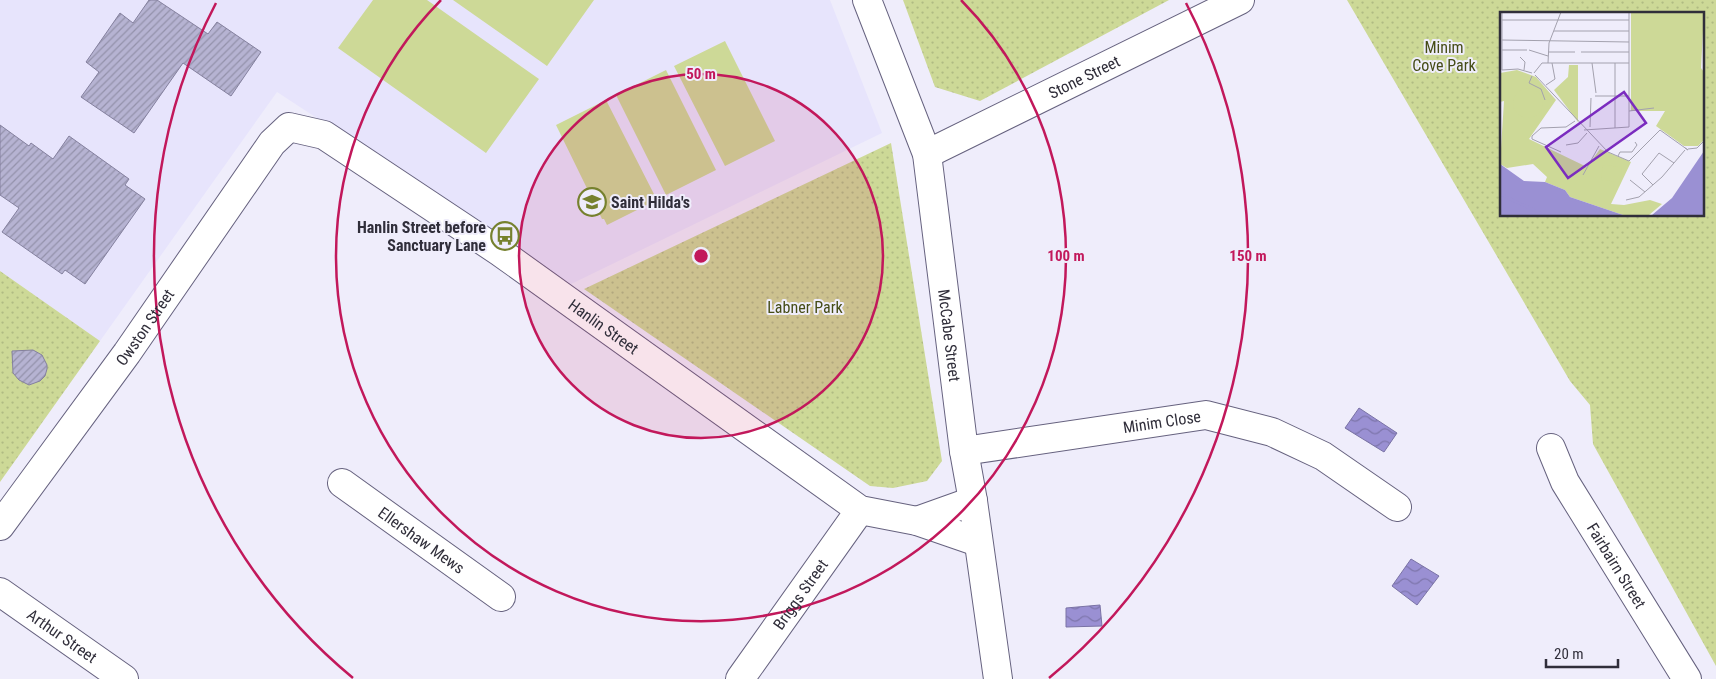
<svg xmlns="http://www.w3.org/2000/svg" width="1716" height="679" viewBox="0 0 1716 679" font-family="'Roboto Condensed',sans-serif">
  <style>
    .built { fill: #e7e4fc }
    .grass { fill: url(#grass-dots); fill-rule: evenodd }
    .pitch { fill: #cdd997 }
    .water { fill: url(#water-waves); stroke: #7a73a5 }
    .building { fill: url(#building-hatch); stroke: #84809e }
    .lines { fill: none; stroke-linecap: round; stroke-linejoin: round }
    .minor-casing { stroke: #66627f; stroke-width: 30 }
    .tertiary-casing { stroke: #66627f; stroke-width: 30 }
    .minor { stroke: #fff; stroke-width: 28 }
    .tertiary { stroke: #fff; stroke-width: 28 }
    .ring { fill: none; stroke: #c2185b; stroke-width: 2.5 }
    .labels { text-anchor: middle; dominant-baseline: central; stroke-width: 4; stroke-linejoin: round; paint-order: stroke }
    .park-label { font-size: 16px; fill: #454c16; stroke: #efedfb }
    .street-label { font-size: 16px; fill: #302e3a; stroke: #efedfb }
    .poi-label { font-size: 16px; font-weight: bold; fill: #302e3a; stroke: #efedfb; text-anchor: start }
    .inset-river { fill: none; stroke: #9a90d3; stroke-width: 2.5 }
    .inset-road { fill: none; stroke: #a3a1ae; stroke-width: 1 }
    .view { fill: #7b2cbf; fill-opacity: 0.15; stroke: #7b2cbf; stroke-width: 2.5 }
    .inset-edge { fill: none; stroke: #302e3a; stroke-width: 2.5 }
    .centre { fill: #c2185b; stroke: #efedfb; stroke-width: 2.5 }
    .ring-label { font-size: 15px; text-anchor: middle; font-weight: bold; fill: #c2185b; stroke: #efedfb; stroke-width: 4; stroke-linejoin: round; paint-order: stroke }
  </style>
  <defs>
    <pattern id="grass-dots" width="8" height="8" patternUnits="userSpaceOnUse" patternTransform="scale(1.25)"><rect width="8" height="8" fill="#cdd997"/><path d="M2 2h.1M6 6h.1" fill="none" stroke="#b0bb83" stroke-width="1.8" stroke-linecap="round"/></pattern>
    <pattern id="water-waves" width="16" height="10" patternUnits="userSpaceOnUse" patternTransform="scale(1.25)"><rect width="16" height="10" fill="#9a90d3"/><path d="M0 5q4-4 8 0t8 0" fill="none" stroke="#7e76ac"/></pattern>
    <pattern id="building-hatch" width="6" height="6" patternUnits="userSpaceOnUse" patternTransform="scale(1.25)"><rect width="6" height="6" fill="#b6b3d2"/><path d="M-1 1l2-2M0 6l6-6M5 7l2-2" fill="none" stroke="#9492ab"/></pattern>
  </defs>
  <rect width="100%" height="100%" fill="#efedfb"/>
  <path class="built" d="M0,0h830l52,133 -311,151 -294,-192 -177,249 -100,-70z"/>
  <path class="grass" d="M903,0h266l-189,101 -45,-14z
    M1347,0h369v666l-123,-222 -3,-39 -20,-24zM1501,14h201v201h-201z
    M891,143l51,318 -15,20 -34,7 -23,-2 -286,-197z
    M0,271l100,70 -100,141z"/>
  <path class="pitch" d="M373,0h54l112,79 -53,74 -148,-105z
    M453,0h141l-47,66z
    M725,41l50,100 -50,25 -51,-100z
    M666,70l50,100 -50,25 -50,-100z
    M606,100l51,100 -50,25 -3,-6h-2l-46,-94z"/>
  <path class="water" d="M1359,408l38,25 -13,19 -39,-24z
    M1411,559l28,17 -22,29 -25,-19z
    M1100,605l2,21 -36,1v-19z"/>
  <path class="building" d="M149,0h8l51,34 9,-12 44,30 -30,44 -48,-33 -49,70 -53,-36 18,-25 -13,-10 34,-49 13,10z
    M0,125l29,21 2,-3 22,16 16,-23 60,43 -4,6 20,14 -60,85 -20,-14 -3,4 -60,-42 17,-24 -19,-13z
    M33,350l9,5 5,10v4l-2,7 -5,5 -11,4 -10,-5 -6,-7 -1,-22z"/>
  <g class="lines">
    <defs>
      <g id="minor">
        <path id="s1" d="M867,0l60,154 37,297 9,50"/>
        <path id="s2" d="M927,154l313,-154"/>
        <path id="s3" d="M1551,448l14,34 122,197"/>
        <path id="s4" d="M964,451l242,-36 66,17 51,24 74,51"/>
        <path id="s5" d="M342,483l159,114"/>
        <path id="s6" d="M0,592l124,87"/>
        <path id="s7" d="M740,679l120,-169"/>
      </g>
      <g id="tertiary">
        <path d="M917,521l56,-20 25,178"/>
        <path id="s8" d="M0,526l127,-173 145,-210 17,-16 35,8 176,117 360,258 57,11 61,21"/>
      </g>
    </defs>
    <use href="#minor" class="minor-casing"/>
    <use href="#tertiary" class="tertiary-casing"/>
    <use href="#minor" class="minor"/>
    <use href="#tertiary" class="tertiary"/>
  </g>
  <circle cx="701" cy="256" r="182" fill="#c2185b" fill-opacity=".12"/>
  <g class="ring">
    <circle cx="701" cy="256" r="182"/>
    <path d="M961 0A365 365 0 1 1 441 0"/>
    <path d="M353 678A547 547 0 0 1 216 3M1186 3A547 547 0 0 1 1049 678"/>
  </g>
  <defs>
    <symbol id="school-ring" viewBox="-11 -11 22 22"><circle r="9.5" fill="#efedfb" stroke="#76812e" stroke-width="1.5"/><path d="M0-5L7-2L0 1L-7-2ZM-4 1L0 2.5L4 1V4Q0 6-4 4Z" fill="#76812e"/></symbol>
    <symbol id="bus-ring" viewBox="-11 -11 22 22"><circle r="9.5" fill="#efedfb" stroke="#76812e" stroke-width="1.5"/><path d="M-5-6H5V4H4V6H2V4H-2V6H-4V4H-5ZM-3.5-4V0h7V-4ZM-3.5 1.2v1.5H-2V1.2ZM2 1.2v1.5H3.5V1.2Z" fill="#76812e"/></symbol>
  </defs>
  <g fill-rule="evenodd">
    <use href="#school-ring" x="576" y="186" width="32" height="32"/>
    <use href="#bus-ring" x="489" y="220" width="32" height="32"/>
  </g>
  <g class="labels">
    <g class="park-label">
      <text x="1444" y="47">Minim<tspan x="1444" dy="18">Cove Park</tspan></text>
      <text x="805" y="307">Labner Park</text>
    </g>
    <g class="street-label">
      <text stroke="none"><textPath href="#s2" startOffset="175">Stone Street</textPath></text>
      <text stroke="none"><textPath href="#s8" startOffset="246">Owston Street</textPath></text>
      <text stroke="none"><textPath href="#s8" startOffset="868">Hanlin Street</textPath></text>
      <text stroke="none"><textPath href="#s1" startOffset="348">McCabe Street</textPath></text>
      <text stroke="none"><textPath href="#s4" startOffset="200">Minim Close</textPath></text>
      <text stroke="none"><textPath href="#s5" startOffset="98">Ellershaw Mews</textPath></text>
      <text stroke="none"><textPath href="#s3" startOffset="135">Fairbairn Street</textPath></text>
      <text stroke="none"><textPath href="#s7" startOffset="104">Briggs Street</textPath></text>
      <text stroke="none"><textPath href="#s6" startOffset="76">Arthur Street</textPath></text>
    </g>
    <g class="poi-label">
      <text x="611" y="202">Saint Hilda's</text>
      <text x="486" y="227" text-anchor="end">Hanlin Street before<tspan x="486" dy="18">Sanctuary Lane</tspan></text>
    </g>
  </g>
  <g transform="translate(1500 12)">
    <rect width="204" height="204" fill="#efedfb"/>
    <path d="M131,0h73l-3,56 3,4v68l-6,6h-14l-28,-20 9,-15h-34zM69,53h9v57l-24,-32 14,-13zM17,58l19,7 20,23 -27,39 58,28 13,-18 31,13 -20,42 13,1 26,-5 12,4 -13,11h-26l-53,-18 -5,-7 -20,-8 2,-5 -14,-13 -26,4 -7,-4 4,-63 -4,1v-29z" fill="#cdd997"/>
    <path d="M13 91a15 15 0 1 1 30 0a15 15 0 1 1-30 0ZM103,153l19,2 -2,15 -19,-2z" fill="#cdd997"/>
    <path d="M204,139v64h-52l20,-17zM0,152l24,17 21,1 20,8 5,7 53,18h-123z" fill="#9a90d3"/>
    <path class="inset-river" d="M0,182l44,21"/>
    <path class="inset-road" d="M2,8h127M54,19h75M2,28l127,2M2,38h25M29,38l19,6M48,40h27M81,40h48M20,45l5,5 -1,8M48,51l1,-20 12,-31M92,51l4,30M2,58v-58M2,58l16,-1 14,4M34,61l8,-10h87M35,63l73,77 21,9 31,-31 28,20 -3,-2M32,64l-3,7 12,6 4,11M46,73l9,-6 -3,-16M95,84h34M129,99l25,-3M90,115l1,-29M115,116v-65M84,118l45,-3v-115M66,133l12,-2 9,-10M188,137l9,-1 7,-7M61,140l-29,-13v-3l9,-8 25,-1 9,-6M118,144l2,-4h12l5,-7 -2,-3M83,163l16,-29M130,168l15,12M153,173l-11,-11 17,-21 15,10M126,188l13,-3 23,-20 23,-27"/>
    <path class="view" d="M124,80l22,31 -78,55 -22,-31z"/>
    <rect width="204" height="204" class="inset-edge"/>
  </g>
  <circle cx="701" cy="256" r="8" class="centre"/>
  <g class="ring-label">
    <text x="701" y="79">50 m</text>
    <text x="1066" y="261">100 m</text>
    <text x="1248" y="261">150 m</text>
  </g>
  <path d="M1546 659v8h72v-8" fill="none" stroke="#302e3a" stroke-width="2.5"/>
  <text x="1554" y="659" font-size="15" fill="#302e3a" stroke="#efedfb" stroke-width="4" paint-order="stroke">20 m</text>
</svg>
